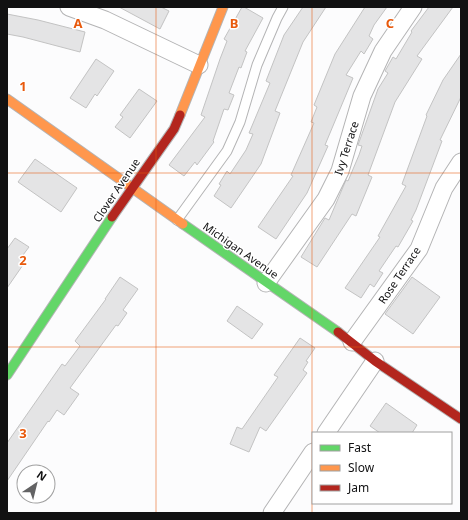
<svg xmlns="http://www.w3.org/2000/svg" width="468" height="520" viewBox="0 0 468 520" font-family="'Noto Sans',sans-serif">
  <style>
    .building { fill: #e4e4e5; stroke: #c3c3c3 }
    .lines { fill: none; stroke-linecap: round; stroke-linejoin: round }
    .lane-casing { stroke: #b4b4b5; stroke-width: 11 }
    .street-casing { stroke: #b4b4b5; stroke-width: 19 }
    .fast-casing { stroke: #b4b4b5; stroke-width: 11 }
    .slow-casing { stroke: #b4b4b5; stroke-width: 11 }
    .jam-casing { stroke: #b4b4b5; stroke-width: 11 }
    .lane { stroke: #fff; stroke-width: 9 }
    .street { stroke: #fff; stroke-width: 17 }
    .fast { stroke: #63d668; stroke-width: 9 }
    .slow { stroke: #ff974d; stroke-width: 9 }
    .jam { stroke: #b3261e; stroke-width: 9 }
    .grid { fill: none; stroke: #e8590c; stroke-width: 1; stroke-opacity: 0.55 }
    .labels { text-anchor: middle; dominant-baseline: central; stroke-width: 3; stroke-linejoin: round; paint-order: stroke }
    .street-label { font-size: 11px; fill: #111112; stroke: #fff }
    .grid-label { font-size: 13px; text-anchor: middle; font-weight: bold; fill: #e8590c; stroke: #fff; stroke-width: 3; stroke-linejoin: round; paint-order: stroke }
  </style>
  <rect width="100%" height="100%" fill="#fcfcfd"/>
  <path class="building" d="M119,7h42l8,4 -9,18z
    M242,7h2l19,11 -18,33 2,1 -6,16 -2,-1 -10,26 5,2 -6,15 -4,-1 -11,32 1,1 -17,23 -2,-3 -11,14 -15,-11 36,-48 -4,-2 19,-56 7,-18 -3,-2z
    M303,7h23l-23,35 -28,69 5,2 -19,51 -30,44 -17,-12 7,-11 -2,-1 8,-13 3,3 16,-24 7,-16 -4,-1 21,-50 -4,-2 18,-46z
    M365,7h22l-13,18 -5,11 4,3 -9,15 -3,-3 -15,24 7,3 -28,67 3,1 -21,47 -31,46 -18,-12 35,-51 -2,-1 23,-52 -3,-1 6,-15 -3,-2 21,-51z
    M429,7h24l-36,49 5,3 -27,43 -27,73 4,2 -16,39 -4,-2 -35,53 -16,-10 24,-39 4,2 17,-40 2,1 11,-26 3,-9 -4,-1 20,-56 10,-16 -3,-2 8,-14 3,2 16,-27 -1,-1z
    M7,14l31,6 47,12 -5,20 -57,-15 -16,-3z
    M461,54v43l-21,43 2,1 -26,69 -5,10 2,1 -15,26 -2,-1 -17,25 4,2 -9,14 -4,-3 -9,14 -16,-10 35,-51 -2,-1 28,-50 -4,-2 25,-68 -1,-1 17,-35z
    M96,59l18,12 -17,25 -2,-2 -9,14 -16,-10z
    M139,89l18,12 -27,37 -15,-11 8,-10 -3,-2z
    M35,159l42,29 -16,24 -43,-30z
    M15,238l14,9 -9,12 5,3 -18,26v-39z
    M120,277l18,12 -15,21 4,3 -9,13 -2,-1 -46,63 9,6 -15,21 -7,-5 -8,12 -1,-1 -41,60v-38l55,-79 3,2 15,-20 -5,-5 31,-42h-1z
    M412,277l28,20 -27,37 -28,-20z
    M237,306l26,18 -11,15 -25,-18z
    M300,338l15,10 -9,13 2,1 -5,8 4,3 -41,58 -6,-4 -11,25 -19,-8 7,-17 5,2 36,-52 -4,-2z
    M386,403l31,22 -5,8h-32l-10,-7z"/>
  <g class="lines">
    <defs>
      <path id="lane" d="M177,220l50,-69 13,-29 17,-57 20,-47 6,-11"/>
      <path id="street" d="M69,7l36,13 94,45
        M266,283l60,-84 14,-28 22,-75 21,-45 30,-44
        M352,342l67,-93 25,-61 17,-26
        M326,433l49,-72
        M272,513l41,-61"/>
      <path id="fast" d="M183,224l155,108
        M7,375l105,-158"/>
      <path id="slow" d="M7,99l176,125
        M180,115l43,-108"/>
      <path id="jam" d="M112,217l62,-88 6,-14
        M338,332l37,29 86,58"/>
    </defs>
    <use href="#lane" class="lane-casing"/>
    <use href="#street" class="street-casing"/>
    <use href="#fast" class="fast-casing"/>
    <use href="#slow" class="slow-casing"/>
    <use href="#jam" class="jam-casing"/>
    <use href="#lane" class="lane"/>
    <use href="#street" class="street"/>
    <use href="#fast" class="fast"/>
    <use href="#slow" class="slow"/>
    <use href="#jam" class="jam"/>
  </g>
  <path class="grid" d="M156,7v506M312,7v506M7,173h454M7,347h454"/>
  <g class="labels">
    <g class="street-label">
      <text transform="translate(346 148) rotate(-72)">Ivy Terrace</text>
      <text transform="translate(116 190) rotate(-56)">Clover Avenue</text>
      <text transform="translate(241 250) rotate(35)">Michigan Avenue</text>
      <text transform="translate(399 275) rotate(-56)">Rose Terrace</text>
    </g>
  </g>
  <g class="grid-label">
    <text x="78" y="28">A</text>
    <text x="234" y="28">B</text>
    <text x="390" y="28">C</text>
    <text x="23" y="91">1</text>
    <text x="23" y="265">2</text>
    <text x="23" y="438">3</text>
  </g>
  <rect width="468" height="520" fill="none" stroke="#111112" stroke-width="16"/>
  <rect x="312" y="432" width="140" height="72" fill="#ffffff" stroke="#a0a0a0"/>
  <rect x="320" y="445" width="20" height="6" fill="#63d668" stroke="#a0a0a0"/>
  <text x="348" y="452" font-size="12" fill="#111112">Fast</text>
  <rect x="320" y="465" width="20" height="6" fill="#ff974d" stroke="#a0a0a0"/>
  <text x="348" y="472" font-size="12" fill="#111112">Slow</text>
  <rect x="320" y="485" width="20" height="6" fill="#b3261e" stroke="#a0a0a0"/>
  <text x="348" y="492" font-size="12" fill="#111112">Jam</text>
  <g transform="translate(36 484) rotate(35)"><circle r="19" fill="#ffffff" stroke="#a0a0a0"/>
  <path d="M0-3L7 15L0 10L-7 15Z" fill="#636364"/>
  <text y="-6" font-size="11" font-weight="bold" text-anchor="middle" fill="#111112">N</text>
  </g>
</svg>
